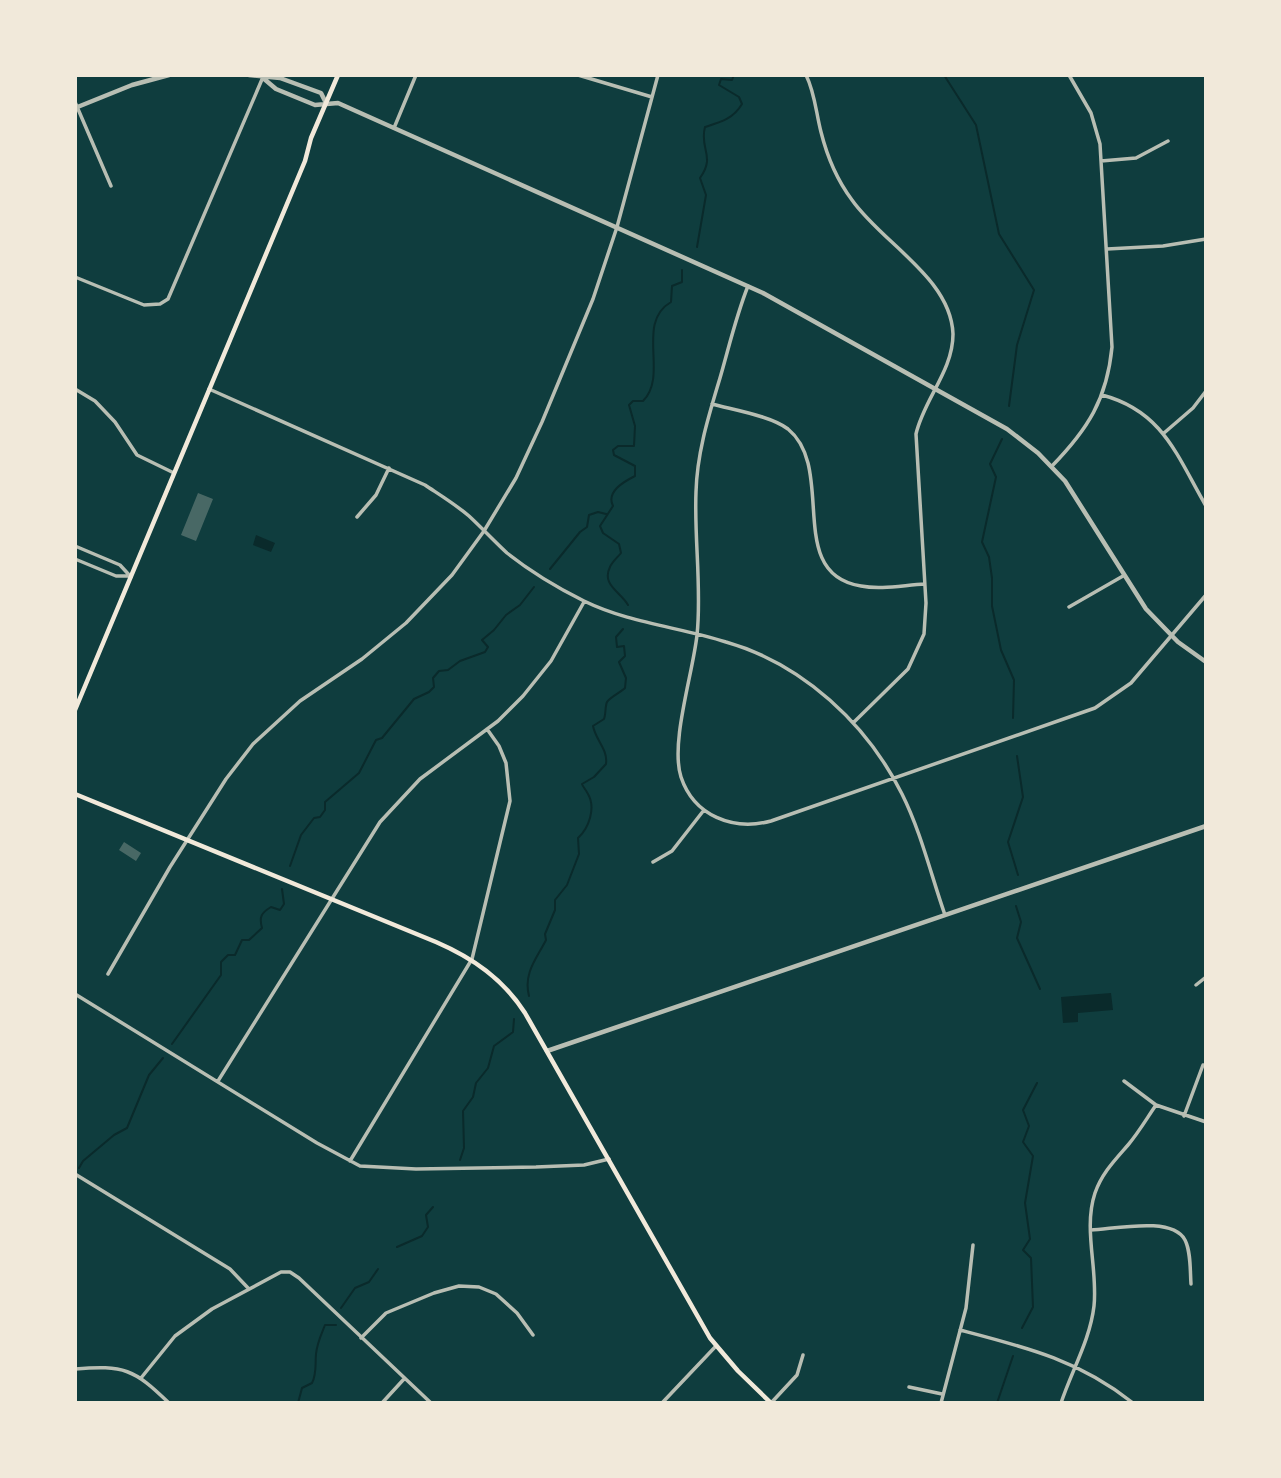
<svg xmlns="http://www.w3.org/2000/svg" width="1281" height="1478" viewBox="0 0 1281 1478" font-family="'Varela Round',sans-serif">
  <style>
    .water { fill: #0a2a2b }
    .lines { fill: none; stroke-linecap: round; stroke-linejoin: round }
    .stream { stroke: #0a2a2b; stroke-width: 2 }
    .building { fill: #486865 }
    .minor { stroke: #b8beb3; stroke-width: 3.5 }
    .tertiary { stroke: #b8beb3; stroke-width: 4.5 }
    .secondary { stroke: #f1e9da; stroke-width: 4.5 }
  </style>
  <rect width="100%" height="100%" fill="#0f3d3e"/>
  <path class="water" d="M256,535l19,8 -4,9 -18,-7z
    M1111,993l2,17 -35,3v9l-15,1 -2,-26z"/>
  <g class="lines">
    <path class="stream" d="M944,75l32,50 23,109 35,56 -17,55 -8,61
      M697,247l9,-52 -6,-17c16,-22 -1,-29 5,-51 16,-5 28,-8 37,-23l-3,-7 -20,-12 2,-6 11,1 2,-5
      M1002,439l-12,25 6,13 -14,65 7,15 3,21v28l9,44 13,30 -1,38
      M550,569l30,-37 7,-5 2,-12 9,-3 8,2
      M628,605c-7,-13 -27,-20 -18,-38 2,-5 7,-9 11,-14l-2,-9 -16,-11 -3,-7 13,-20c-7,-14 10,-24 22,-30v-10l-21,-11 -1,-5 5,-4h16l1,-20 -6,-21 4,-4h10c26,-26 -8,-78 28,-99l1,-16 10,-4v-12
      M1017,756l6,41 -15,45 10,33
      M290,866l11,-31 13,-17 6,-1 5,-7v-8l34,-29 17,-33 6,-2 32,-39 15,-7 5,-5 -1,-9 6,-7 9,-1 12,-9 25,-9 3,-5 -6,-7 12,-10 12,-15 14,-10 14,-18
      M1016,906l5,16 -4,16 23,51
      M529,996c-6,-23 8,-38 17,-56l-1,-6 10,-24v-10l12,-15 12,-31 -1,-16c11,-10 18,-30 10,-44 -2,-4 -5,-7 -6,-10l12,-7 12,-13c2,-15 -10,-23 -13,-38l11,-7c2,-5 1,-13 3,-17 3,-5 14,-10 18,-14l1,-10 -7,-16 6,-6 -1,-10 -7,1 -1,-10 7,-8
      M172,1044l49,-69v-13l7,-7h7l7,-15h7l13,-12c-3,-11 -1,-15 9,-21l9,3 4,-6 -2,-15
      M460,1160l4,-12 -1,-37 10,-14 3,-14 12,-15 6,-22 19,-14 1,-13
      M79,1168l4,-7 31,-26 13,-7 22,-53 14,-17
      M397,1247l25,-11 6,-9 -2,-12 7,-8
      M341,1308l14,-20 14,-6 9,-13
      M1022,1328l11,-21 -2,-49 -8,-8 7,-11 -5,-36 8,-47 -10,-14 6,-16 -6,-16 14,-27
      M298,1403l4,-15 10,-5c5,-10 3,-18 4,-29 1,-11 5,-19 9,-29h11
      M997,1403l16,-47"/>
  </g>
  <path class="building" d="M198,493l15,6 -17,42 -15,-6z
    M124,842l17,11 -5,8 -17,-11z"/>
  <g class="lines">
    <path class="minor" d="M578,75l74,22
      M806,75c9,18 10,38 15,57 6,24 16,48 31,68 30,43 99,78 101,134 0,37 -29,65 -37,100l10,169 -2,31 -16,35 -55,54
      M75,102l36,84
      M394,128l22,-53
      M1101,161l35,-3 32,-17
      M1107,249l56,-3 43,-7
      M75,277l69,28 16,-1 8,-5 95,-222
      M748,286c-12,30 -19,61 -28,92 -11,37 -23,74 -24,114 -2,46 6,98 1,143 -4,38 -27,108 -16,142 13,39 52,54 90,44l324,-113 36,-25 75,-88
      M75,389l20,12 20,21 22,33 37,18
      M209,389l216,96c15,10 30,19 44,31 13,12 25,25 38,37 24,19 49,34 77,48 45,22 95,26 142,41 77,22 141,82 176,152 19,38 29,81 43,121
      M1102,395c61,16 75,61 104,111
      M712,404c22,6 59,12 76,25 49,40 -4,145 73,157 20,4 43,-1 64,-2
      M1164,433l29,-25 13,-17
      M1052,466c36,-37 55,-67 60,-119l-12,-203 -9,-31 -22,-38
      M357,517l19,-22 13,-27
      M75,546l45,19 11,12
      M75,559l41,17h13
      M1069,607l54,-31
      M653,862l19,-11 32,-41
      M108,974l62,-107 56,-88 27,-35 47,-43 62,-42 44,-36 46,-48 32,-44 32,-53 26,-56 51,-123 24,-72 41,-152
      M1196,985l10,-8
      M75,994l242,149 43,23 56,3 120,-2 48,-2 25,-6
      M218,1081l162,-259 40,-43 78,-58 25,-25 28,-35 33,-59
      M1124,1081l32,24 50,17
      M1184,1116l19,-51
      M350,1161l122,-202 38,-158 -4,-38 -7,-17 -12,-17
      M75,1174l155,95 19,20
      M1091,1230c24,-1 81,-14 94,10 6,12 5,30 6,44
      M960,1330c65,17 119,30 173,73
      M361,1338l25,-25 48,-20 25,-7 20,1 17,7 21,19 16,22
      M75,1369c49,-4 59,0 94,34
      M141,1378l34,-42 37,-27 69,-37h9l9,6 132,125
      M909,1387l33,7
      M382,1403l22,-24
      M662,1403l54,-57
      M771,1403l26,-28 6,-20
      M941,1403l25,-95 7,-63
      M1061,1403c11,-33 29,-63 33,-97 4,-37 -11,-77 1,-113 7,-20 20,-33 33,-48 11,-13 19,-27 28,-40"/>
    <path class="tertiary" d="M249,75l31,3 41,15 5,10
      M263,78l13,11 39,16 23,-2 425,190 244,136 31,24 27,28 81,128 32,33 28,20
      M75,108l57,-23 37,-10
      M547,1051l659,-225"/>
    <path class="secondary" d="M75,710l230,-549 6,-23 27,-63
      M75,794l361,148c37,16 67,37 89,71l185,325 28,33 33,32"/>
  </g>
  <rect width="1281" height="1478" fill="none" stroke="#f1e9da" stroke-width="154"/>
</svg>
